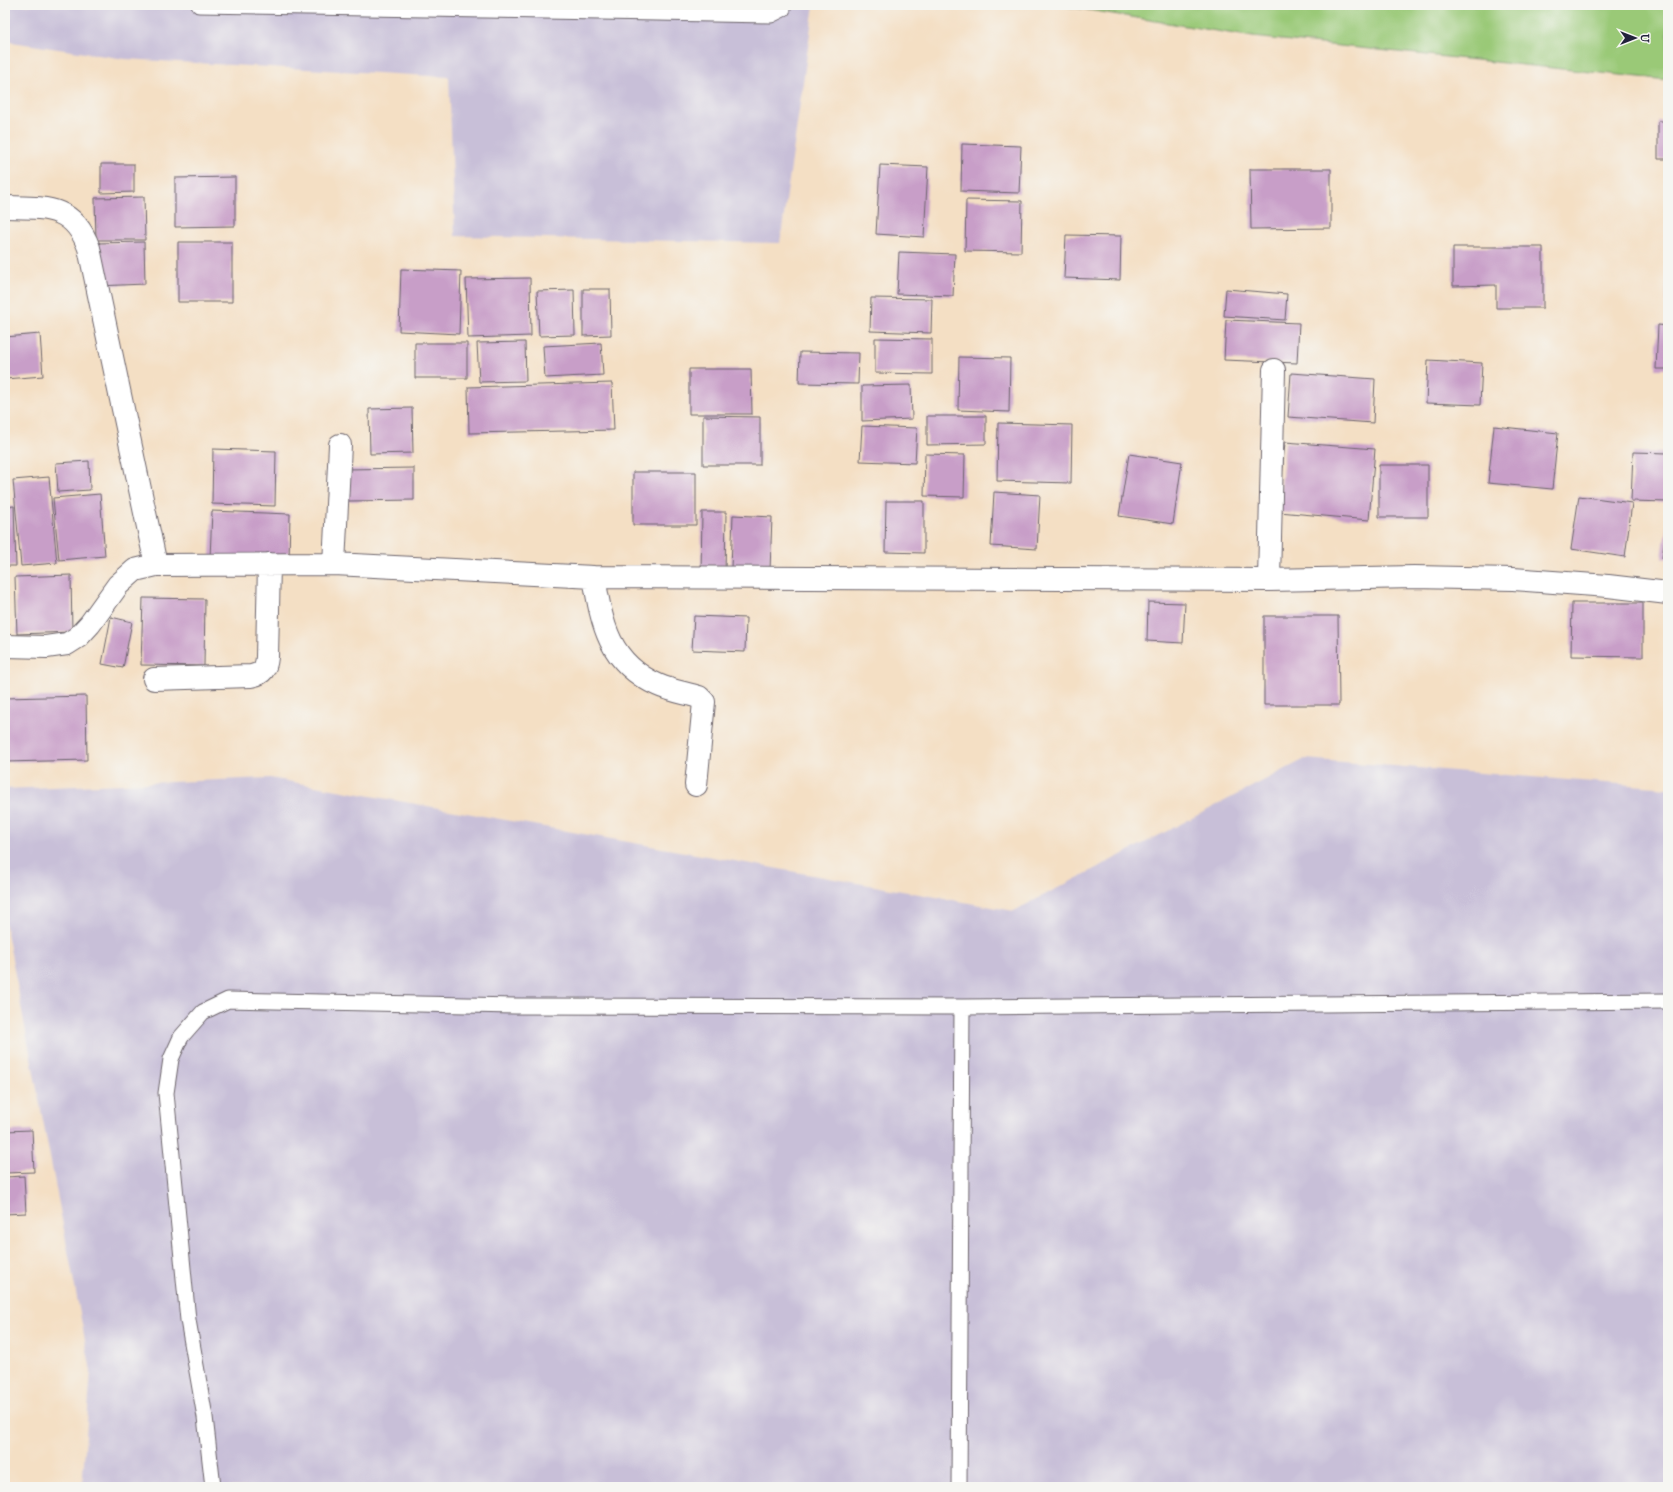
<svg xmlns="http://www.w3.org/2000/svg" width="1673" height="1492" viewBox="0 0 1673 1492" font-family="'IM FELL Great Primer',serif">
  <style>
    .industrial { fill: #c8bfd8 }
    .green { fill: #9ac977; stroke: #5e7659 }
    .building { fill: #c89ec8 }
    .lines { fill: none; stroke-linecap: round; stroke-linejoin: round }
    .service-casing { stroke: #6c646b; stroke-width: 17 }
    .minor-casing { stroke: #6c646b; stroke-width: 24 }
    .service { stroke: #fff; stroke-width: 15 }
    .minor { stroke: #fff; stroke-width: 22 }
  </style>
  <rect width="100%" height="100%" fill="#f6f6f2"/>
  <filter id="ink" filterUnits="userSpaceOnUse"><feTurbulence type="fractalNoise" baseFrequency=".025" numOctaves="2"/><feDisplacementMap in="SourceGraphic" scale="8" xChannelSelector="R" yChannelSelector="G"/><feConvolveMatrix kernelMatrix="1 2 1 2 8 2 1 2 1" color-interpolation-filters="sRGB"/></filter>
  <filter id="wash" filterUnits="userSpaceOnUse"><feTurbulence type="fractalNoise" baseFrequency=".012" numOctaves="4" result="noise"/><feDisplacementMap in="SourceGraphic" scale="16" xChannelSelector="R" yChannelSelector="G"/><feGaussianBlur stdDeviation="0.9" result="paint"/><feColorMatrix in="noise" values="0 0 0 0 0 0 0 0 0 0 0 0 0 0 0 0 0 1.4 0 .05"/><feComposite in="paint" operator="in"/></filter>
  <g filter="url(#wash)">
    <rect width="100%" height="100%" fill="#f4dfc4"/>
    <path class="industrial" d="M5,5h809l-34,238 -325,-7 -6,-159 -324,-18 -120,-18z
      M1305,759l363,29v699h-1586l9,-116 -86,-449v-133l265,-11 744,133z"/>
    <path class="green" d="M1058,5h610v75l-415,-43z"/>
    <g id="blocks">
      <path class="building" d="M5,81h3v39h-3z
        M1658,121h10v38h-10z
        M962,144l59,2 -2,47 -58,-2z
        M101,164h33v28l-33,1z
        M880,165l48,2 -4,70 -48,-3z
        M1250,169h81v59l-80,1z
        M235,177v49l-60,1v-49z
        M144,197l1,43h-49l-1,-42z
        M966,200l56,1 -1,51 -56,-1z
        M1066,235l55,1 -1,44 -56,-2z
        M144,242l1,42 -48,2 -1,-43z
        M178,242h54v60h-54z
        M1453,247h90v61h-47v-23l-43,1z
        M899,252l56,2 -2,42 -56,-2z
        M401,269l60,2 -2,63 -60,-3z
        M530,278l1,58 -63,2 -2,-59z
        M1666,284h2v33h-2z
        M583,289h27l1,46 -28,1z
        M1226,289l61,5 -2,26 -61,-4z
        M574,290l1,45 -36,1 -2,-45z
        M871,298l61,1 -1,34 -61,-2z
        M1226,320l73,3 -2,40 -73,-3z
        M1658,325l10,1v43h-12z
        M40,334l3,42 -38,3v-42z
        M875,338l57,1v35l-57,-1z
        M525,342l1,39 -47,1 -2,-39z
        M415,343h52v35h-52z
        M601,343l2,32 -58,3 -2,-32z
        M800,352l59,1 -1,31 -59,-1z
        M959,357l51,1 -1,54 -51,-2z
        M1428,360l54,3 -2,42 -54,-2z
        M689,369h62l1,45h-63z
        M1291,373l84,6 -2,44 -85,-6z
        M612,383l2,47 -145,3 -1,-46z
        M911,385l1,34 -50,2v-35z
        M412,408l1,45 -43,1 -1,-45z
        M703,416l57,1v48h-57z
        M927,416h59v28l-59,1z
        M998,423l74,2 -1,58 -74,-2z
        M862,426l55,2 -2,35 -55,-2z
        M1494,426l64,7 -6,56 -64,-6z
        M1285,442l90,7 -6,71 -90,-8z
        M213,449l63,2 -1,55 -63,-2z
        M1633,452l35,1v49l-37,-1z
        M925,454l40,1 -1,42 -40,-1z
        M1129,454l53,8 -9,62 -54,-8z
        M89,461l1,29 -32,2 -2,-29z
        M1379,465h49v52h-49z
        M414,468v32l-66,1 -1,-32z
        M633,472h63v53h-63z
        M49,477l8,86 -36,3 -8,-86z
        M994,492l46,3 -3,54 -46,-3z
        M100,494l5,62 -46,4 -6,-62z
        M1579,496l53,7 -7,54 -54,-8z
        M886,501h38v52l-39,-1z
        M14,506l2,60h-11v-59z
        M212,511l78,3 -1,47 -79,-3z
        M702,512h24l-1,62h-24z
        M733,515l39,2 -2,53 -39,-2z
        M1667,524h1v35l-6,-1z
        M71,575l1,57 -55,2 -2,-57z
        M143,598l62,1 -1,67 -63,-1z
        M1148,602l37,1 -2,40 -36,-2z
        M1572,603h71v54l-72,-1z
        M694,616l52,2 -1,34 -53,-2z
        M1264,616h74l1,89h-75z
        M111,617l21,5 -9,46 -21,-4z
        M86,696l1,64 -82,2v-64z
        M32,1130l2,42 -29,1v-42z
        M24,1176l2,37 -21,1v-37z"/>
    </g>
  </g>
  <g filter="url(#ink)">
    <use href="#blocks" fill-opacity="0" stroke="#6c646b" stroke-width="1"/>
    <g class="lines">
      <defs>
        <path id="service" d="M199,5l572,10 12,-6 1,-4
          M213,1487l-8,-70 -17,-97 -22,-227 5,-34 10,-22 22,-25 25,-12 287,6 447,1 706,-6
          M959,1487l3,-480"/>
        <path id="minor" d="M5,207c39,1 68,-3 84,41l67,317
          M334,564l6,-119
          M594,577c8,48 15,86 64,108 13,6 28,8 41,12l5,5 -8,83
          M1269,580l5,-210
          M5,646l41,1 21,-3 11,-7 12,-13 28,-39 17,-15 21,-5 178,-1 260,13 675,3 145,-3 99,2 95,7 60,7
          M154,679l97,-3c12,-2 15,-8 16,-19l2,-93"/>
      </defs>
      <use href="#service" class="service-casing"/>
      <use href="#minor" class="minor-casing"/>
      <use href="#service" class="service"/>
      <use href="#minor" class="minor"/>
    </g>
  </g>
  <rect width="1673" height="1492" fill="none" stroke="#f6f6f2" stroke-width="20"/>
  <g transform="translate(1635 38) rotate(90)" stroke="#f6f6f2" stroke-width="3" paint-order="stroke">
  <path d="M0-3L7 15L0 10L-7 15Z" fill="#22223b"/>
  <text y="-6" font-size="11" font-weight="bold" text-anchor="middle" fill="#22223b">U</text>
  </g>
</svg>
